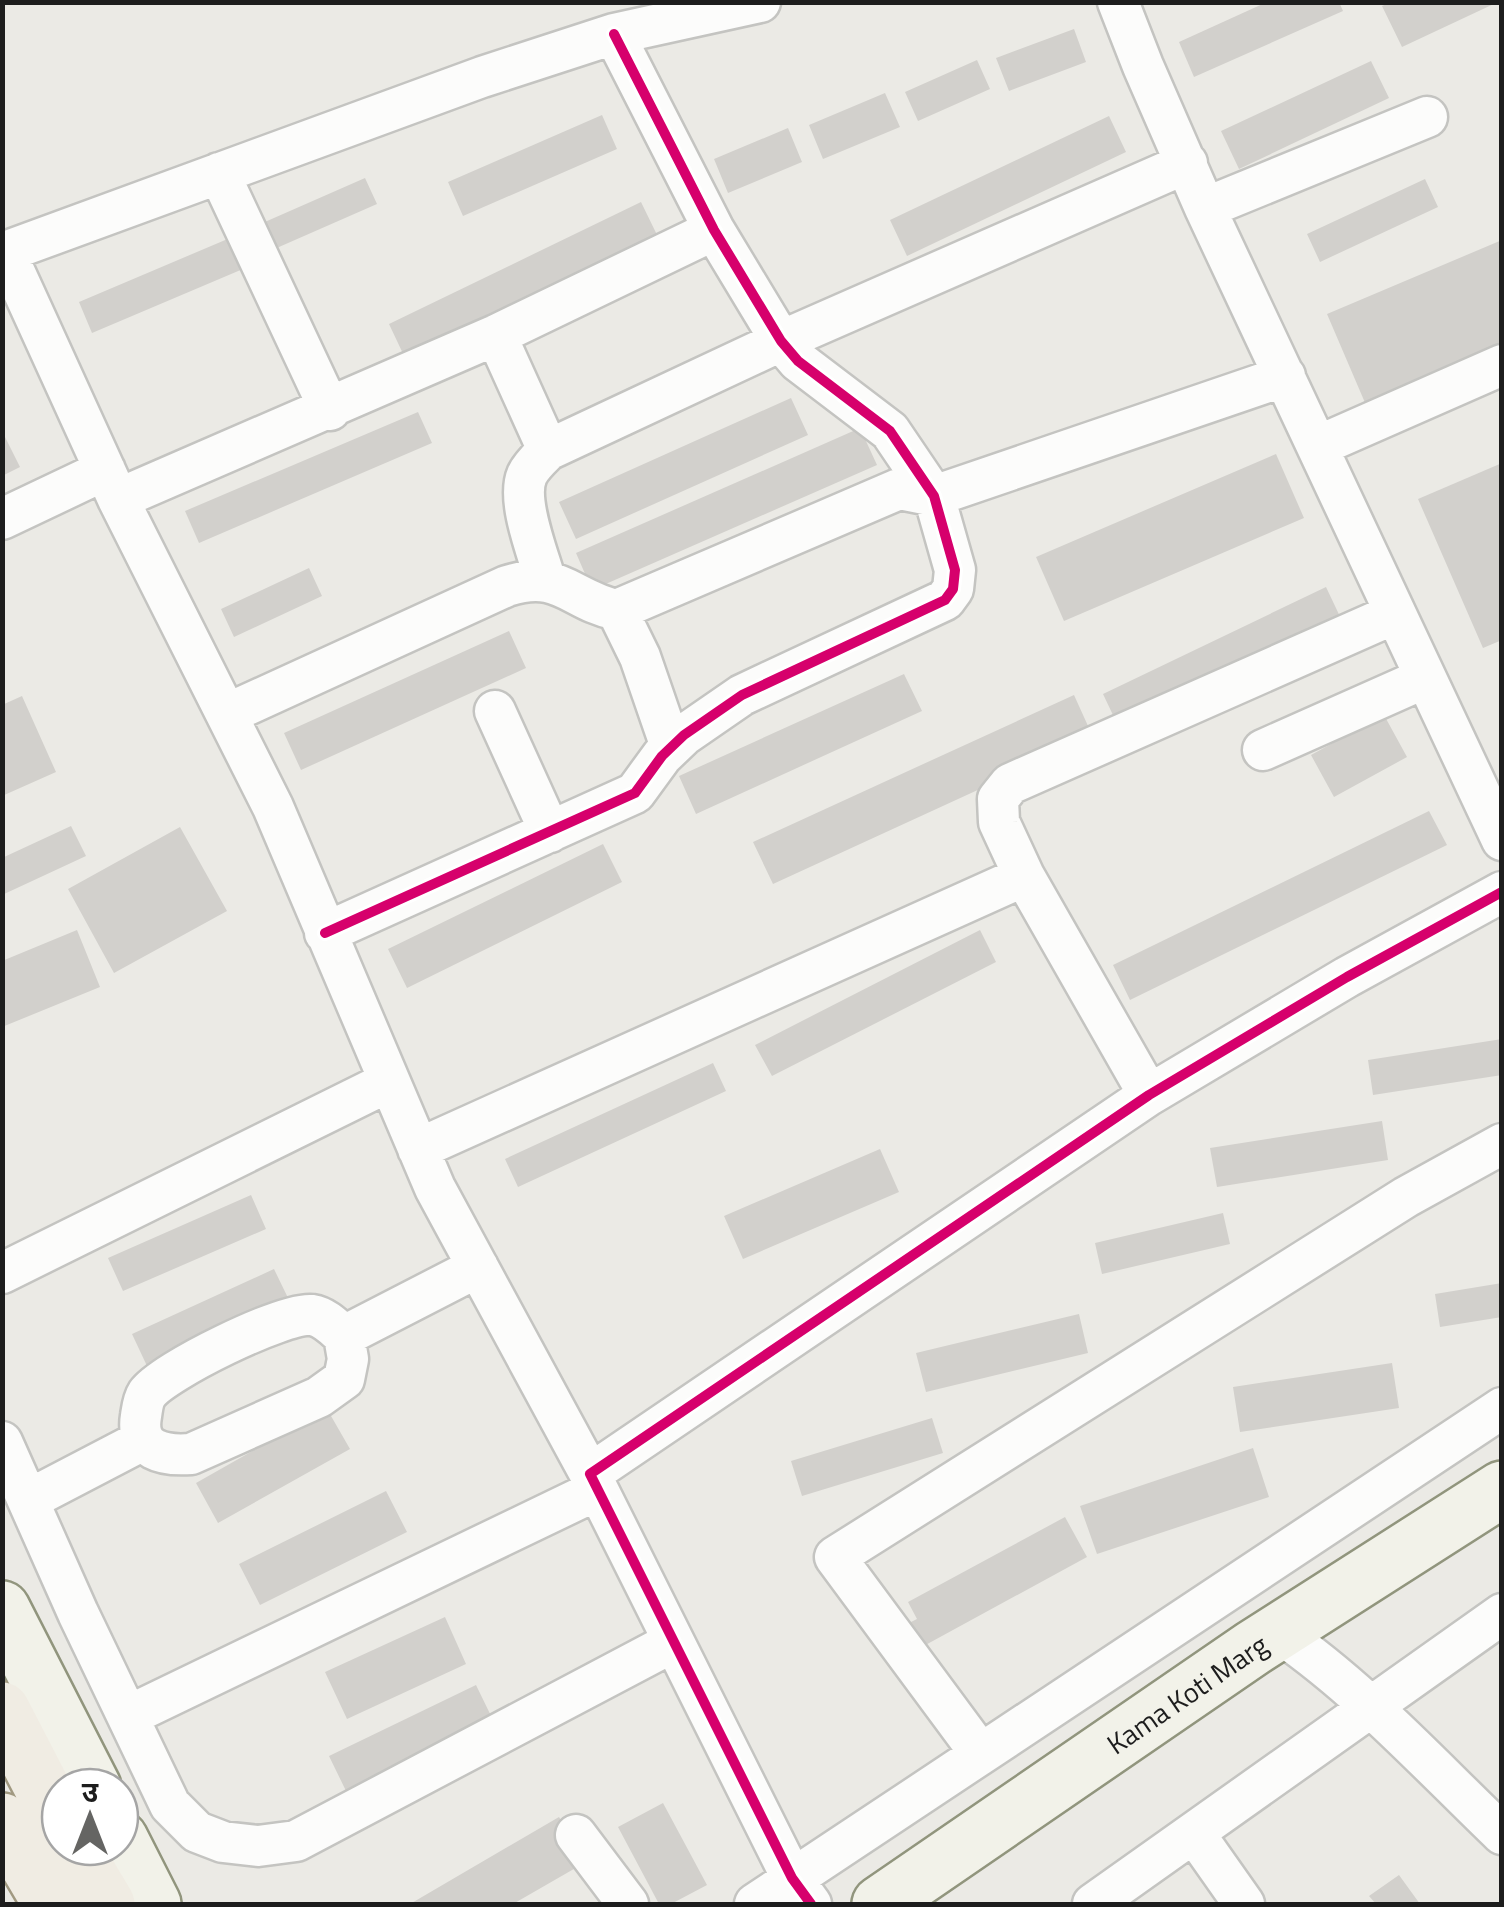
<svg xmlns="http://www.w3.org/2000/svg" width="1504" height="1907" viewBox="0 0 1504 1907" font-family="'Titillium Web','Noto Sans Devanagari',sans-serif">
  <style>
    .building { fill: #d2d0cc }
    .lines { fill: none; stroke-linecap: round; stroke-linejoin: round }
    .street-casing { stroke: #c4c4c1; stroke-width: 45 }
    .secondary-casing { stroke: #91957d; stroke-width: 60 }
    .primary-casing { stroke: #a19981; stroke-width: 60 }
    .street { stroke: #fcfcfb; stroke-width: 40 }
    .secondary { stroke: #f2f2e9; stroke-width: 55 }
    .primary { stroke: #f0ece3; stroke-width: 55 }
    .cycleway-casing { stroke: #fff; stroke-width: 16 }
    .cycleway { stroke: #d6006c; stroke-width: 10 }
    .labels { text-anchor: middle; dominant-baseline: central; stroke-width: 8; stroke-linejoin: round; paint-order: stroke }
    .street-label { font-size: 28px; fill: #1d1d1d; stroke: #fff }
  </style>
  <rect width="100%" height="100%" fill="#ebeae5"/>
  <path class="building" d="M1267,2h72l4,9 -149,66 -15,-35z
    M1391,2h107l-96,45 -20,-41z
    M1074,29l12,33 -77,29 -13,-33z
    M977,60l13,29 -72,32 -13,-29z
    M1371,61l18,37 -150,71 -18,-38z
    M885,93l15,34 -77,32 -14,-34z
    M602,115l15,34 -154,67 -15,-34z
    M1109,116l17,36 -219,104 -17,-36z
    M788,128l14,34 -74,31 -14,-34z
    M365,178l12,26 -114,50 -12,-26z
    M1425,179l13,28 -118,55 -13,-28z
    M641,202l18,37 -253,121 -17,-36z
    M237,235l13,31 -158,67 -13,-31z
    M1502,240v116l-133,56 -42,-98z
    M791,398l17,37 -232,104 -17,-37z
    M418,412l14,31 -233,100 -14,-32z
    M860,428l17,37 -285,125 -16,-37z
    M2,431l18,36 -18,9z
    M1276,454l28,64 -240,103 -28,-64z
    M1502,463v177l-19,8 -65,-149z
    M309,568l13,28 -88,41 -13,-28z
    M1326,587l18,38 -223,107 -18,-38z
    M509,631l17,37 -225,102 -17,-37z
    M904,674l18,37 -226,103 -17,-38z
    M1074,695l19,42 -320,147 -20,-42z
    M22,696l34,76 -54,24v-91z
    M1384,715l23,42 -73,40 -23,-42z
    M1429,811l18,34 -317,155 -17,-35z
    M71,826l15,30 -84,39v-37z
    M180,827l47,84 -113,62 -46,-84z
    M603,844l19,38 -215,106 -19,-39z
    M77,930l23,57 -98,40v-66z
    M980,930l16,32 -224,114 -17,-31z
    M1502,1039v36l-129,20 -5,-35z
    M713,1063l13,28 -208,96 -13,-28z
    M1382,1121l6,39 -171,27 -7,-39z
    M880,1149l19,43 -156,67 -19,-43z
    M251,1195l15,34 -143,62 -15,-33z
    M1223,1213l7,31 -128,30 -7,-31z
    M274,1269l15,31 -142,66 -15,-32z
    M1502,1283v34l-62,10 -5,-33z
    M1079,1314l9,39 -162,39 -10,-39z
    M1392,1363l7,45 -159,24 -7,-45z
    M327,1409l23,40 -132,74 -22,-40z
    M932,1418l11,35 -141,43 -11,-35z
    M1253,1448l16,49 -172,57 -17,-48z
    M386,1491l21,41 -147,73 -21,-41z
    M1065,1517l22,40 -167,91 -13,-24 10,-5 -9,-17z
    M445,1617l21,47 -119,55 -22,-47z
    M476,1685l18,37 -147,71 -18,-37z
    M663,1803l44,82 -36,19h-12l-41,-77z
    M559,1817l27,45 -73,42h-103z
    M1399,1875l21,29h-44l-7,-8z"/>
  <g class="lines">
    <defs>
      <path id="street" d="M1118,2l25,64 62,142 297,632
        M219,173l111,237
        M1205,208l222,-91
        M5,251l113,248 155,308 162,381 155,286
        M2,253l480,-176 132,-43 146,-32
        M496,335l52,115 233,-109 406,-178
        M1318,446l184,-81
        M118,499l378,-164 218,-105
        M2,519l103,-49
        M545,579c-7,-25 -29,-79 -18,-104 4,-9 14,-18 21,-25
        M617,610l23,47 31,90
        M495,711l55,121
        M227,714l280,-128c54,-17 63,14 110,24l282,-121 35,7 351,-120
        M1263,750l162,-72
        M325,933l310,-140 27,-37 22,-21 58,-40 203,-95 8,-11 2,-19 -21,-74 -44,-65 -92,-70 -17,-20 -67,-111 -100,-196
        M1149,1095l-125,-219 -25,-54 -1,-23 12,-15 384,-170
        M418,1149l606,-273
        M2,1273l386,-191
        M344,1336c-9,-8 -19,-19 -32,-21 -28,-3 -149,56 -165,79 -4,6 -5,15 -6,22 -6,35 23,40 50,38l128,-57 25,-18 4,-20 -4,-23 134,-69
        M2,1442l76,171 92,192 27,27 26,10 35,4 38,-5 377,-199
        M28,1500l115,-60
        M1278,1632c82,56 152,133 224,202
        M128,1716l469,-226
        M980,1753l-145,-196 571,-360 96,-53
        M1194,1833l50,71
        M576,1835l52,69
        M755,1904l747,-496
        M811,1904l-19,-26 -202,-404 559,-379 198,-118 155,-85
        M1093,1904l409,-290"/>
      <g id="secondary">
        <path d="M2,1609l91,178"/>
        <path d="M120,1839l33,65"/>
        <path id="s1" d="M880,1904l373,-256 249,-159"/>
      </g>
      <path id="primary" d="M2,1710l58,112
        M2,1821l49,83
        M73,1847l34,57"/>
    </defs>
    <use href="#street" class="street-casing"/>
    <use href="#secondary" class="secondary-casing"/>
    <use href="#primary" class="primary-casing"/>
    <use href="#street" class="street"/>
    <use href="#secondary" class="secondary"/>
    <use href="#primary" class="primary"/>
    <defs>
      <path id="cycleway" d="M325,933l310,-140 27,-37 22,-21 58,-40 203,-95 8,-11 2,-19 -21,-74 -44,-65 -92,-70 -17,-20 -67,-111 -100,-196
        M811,1904l-19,-26 -202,-404 559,-379 198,-118 155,-85"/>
    </defs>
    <use href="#cycleway" class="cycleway-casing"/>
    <use href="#cycleway" class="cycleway"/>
  </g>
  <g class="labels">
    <g class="street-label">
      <text stroke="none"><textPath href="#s1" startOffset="372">Kama Koti Marg</textPath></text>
    </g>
  </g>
  <rect width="1504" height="1907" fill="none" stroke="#1d1d1d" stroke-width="10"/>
  <g transform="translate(90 1817)"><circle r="48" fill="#ffffff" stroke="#a5a5a5" stroke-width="2.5"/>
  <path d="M0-8L18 38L0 25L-18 38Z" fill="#656563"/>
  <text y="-15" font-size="28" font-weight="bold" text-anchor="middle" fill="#1d1d1d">उ</text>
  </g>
</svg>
